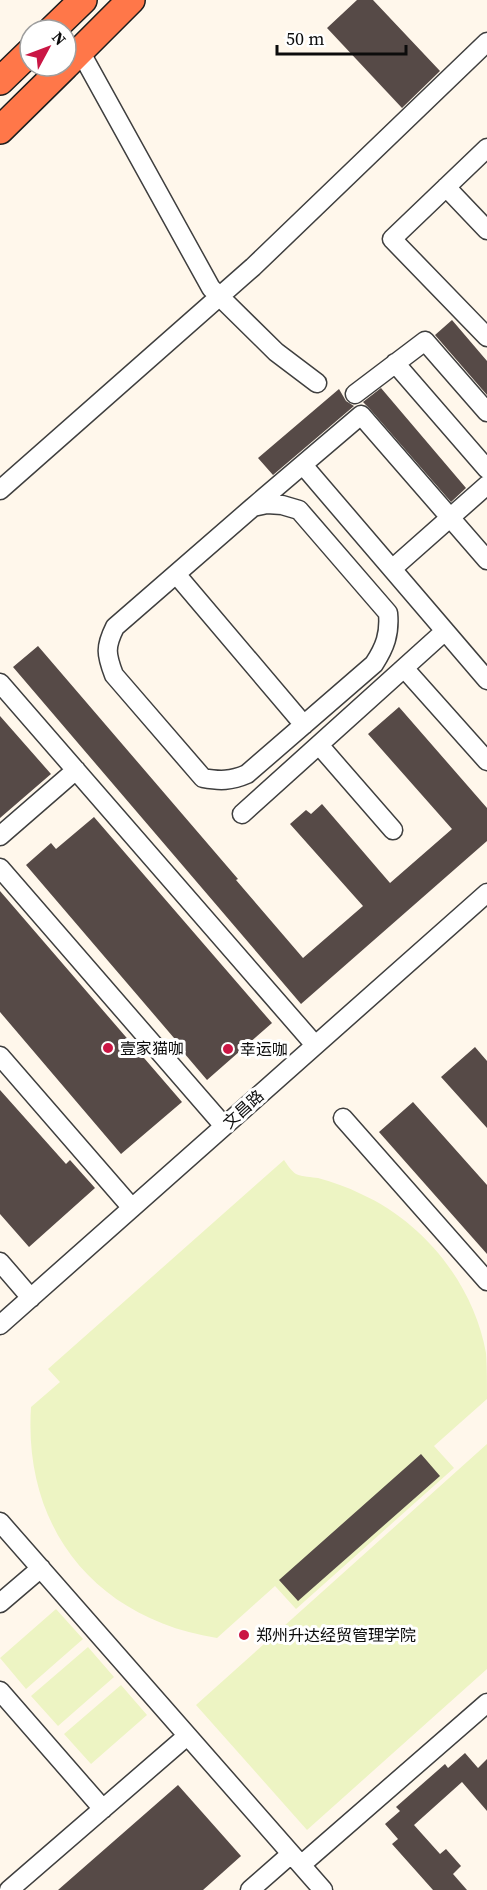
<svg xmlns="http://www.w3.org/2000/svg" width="487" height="1890" viewBox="0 0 487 1890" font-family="'Source Serif 4','Noto Sans SC',serif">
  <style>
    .pitch { fill: #edf4c3 }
    .building { fill: #564a47 }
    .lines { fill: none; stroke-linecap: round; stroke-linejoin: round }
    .minor-casing { stroke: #3f3f3f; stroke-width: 21 }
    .highway-casing { stroke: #1d1d1d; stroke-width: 30 }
    .minor { stroke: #fff; stroke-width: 18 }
    .highway { stroke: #ff7749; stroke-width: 27 }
    .poi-dot { fill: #ca1644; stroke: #fff; stroke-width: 2 }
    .labels { text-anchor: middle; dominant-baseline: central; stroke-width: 6; stroke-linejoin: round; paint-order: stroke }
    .poi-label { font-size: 16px; fill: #0c0c0c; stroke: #fff; text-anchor: start }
    .street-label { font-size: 16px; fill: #0c0c0c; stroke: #fff }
  </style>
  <rect width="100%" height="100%" fill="#fff7eb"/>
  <path class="pitch" d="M284,1160c3,4 7,11 12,14 6,3 16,3 22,4 15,4 29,9 43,16 63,28 113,91 125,159 1,14 1,31 1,46l-53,47 20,22 -158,141 -21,-23 -58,52c-120,-19 -194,-108 -186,-231l29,-25 -12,-13z
    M487,1444v225l-180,161 -111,-125z
    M56,1609l27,30 -57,50 -26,-31z
    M88,1647l26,30 -56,49 -27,-30z
    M121,1685l26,30 -56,49 -27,-30z"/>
  <path class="building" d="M357,0h16l67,71 -38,37 -75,-80z
    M452,320l35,41v34l-52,-60z
    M381,388l85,100 -15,14 -82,-94 -6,-6z
    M339,389l7,12 8,5 -81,69 -15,-17z
    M38,646l200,233 -2,1 67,78 60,-52 -73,-82 16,-14 5,4 11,-10 68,79 62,-54 -84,-95 31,-27 88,101v33l-186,163 -288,-337z
    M0,716l51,58 -51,44z
    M94,817l178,206 -65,57 -23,-27 2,-1 -160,-187 25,-22 5,6z
    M0,891l182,211 -61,52 -121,-142z
    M475,1047l12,14v67l-46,-51z
    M0,1090l66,74 4,-4 25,28 -66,59 -29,-33z
    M413,1102l74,83v69l-108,-122z
    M421,1454l19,22 -142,125 -19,-21z
    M465,1753l13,15 9,-9v52l-25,-29 -48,43 26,29 6,-5 15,17 -8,8 14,16h-34l-41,-46 6,-5 -13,-15 15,-13 -4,-4 49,-43 3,4z
    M178,1785l63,71 -38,34h-145z"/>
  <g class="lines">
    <defs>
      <path id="minor" d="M80,51l131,237 65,64 41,31
        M487,148l-95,91 95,98
        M446,187l41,43
        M395,363l92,106
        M355,394l70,-53 62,71
        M303,465l184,215
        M0,490l253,-223 234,-225
        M267,504l15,1 17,5 89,103c2,21 -3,34 -14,51l-127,110c-16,7 -27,7 -44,4l-89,-103c-8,-21 -9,-28 1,-48l138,-120z
        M253,507l108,-92 126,145
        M392,569l95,-84
        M176,574l128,151
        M404,668l83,93
        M0,683l315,362
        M319,745l74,85
        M242,814l203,-183
        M0,836l76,-66
        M0,868l224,258
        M0,1056l132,152
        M343,1118l144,163
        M0,1262l31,36
        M0,1325l487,-432
        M0,1522l323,368
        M0,1603l41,-35
        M0,1691l103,118
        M301,1865l186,-162
        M9,1890l178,-154
        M250,1890l41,-36"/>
      <path id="highway" d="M52,30l31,-30
        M66,65l65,-65
        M0,81l30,-29
        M0,130l65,-64"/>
    </defs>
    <use href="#minor" class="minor-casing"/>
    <use href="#highway" class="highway-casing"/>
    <use href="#minor" class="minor"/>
    <use href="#highway" class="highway"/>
  </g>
  <g class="poi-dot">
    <circle cx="108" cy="1048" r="6"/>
    <circle cx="228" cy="1049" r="6"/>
    <circle cx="244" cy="1635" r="6"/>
  </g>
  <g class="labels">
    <g class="poi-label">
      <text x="120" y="1048">壹家猫咖</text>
      <text x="240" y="1049">幸运咖</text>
      <text x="256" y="1635">郑州升达经贸管理学院</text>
    </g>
    <g class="street-label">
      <text transform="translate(243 1109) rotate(-42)">文昌路</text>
    </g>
  </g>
  <g transform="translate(48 48) rotate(49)"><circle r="28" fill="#ffffff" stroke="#9e9e9e" stroke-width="1.5"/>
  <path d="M0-4.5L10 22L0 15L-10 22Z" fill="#ca1644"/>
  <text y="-9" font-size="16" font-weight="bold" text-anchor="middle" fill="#0c0c0c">N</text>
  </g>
  <path d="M277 45v9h129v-9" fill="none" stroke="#0c0c0c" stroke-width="3"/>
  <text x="286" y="45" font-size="18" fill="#0c0c0c" stroke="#ffffff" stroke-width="4.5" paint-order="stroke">50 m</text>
</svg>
